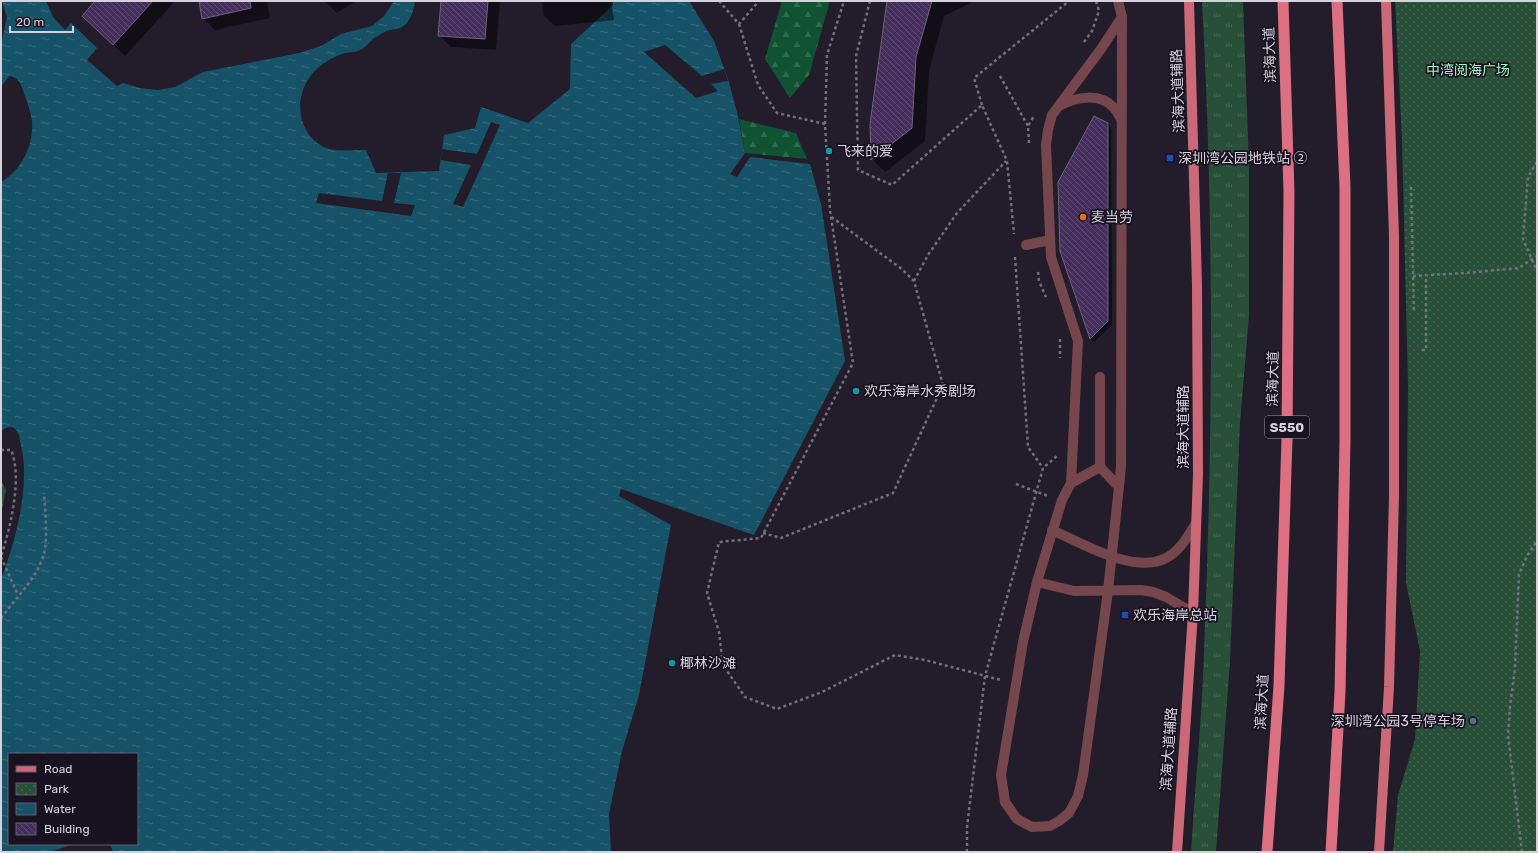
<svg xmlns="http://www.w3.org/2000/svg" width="1538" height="853" viewBox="0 0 1538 853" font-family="Rubik,'Noto Sans SC',sans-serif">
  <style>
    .grass { fill: url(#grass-tufts) }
    .forest { fill: url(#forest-firs) }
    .park { fill: url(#park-dots) }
    .water { fill: url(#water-ripples) }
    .pier { fill: #221c2b }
    .shadow { fill: #0007 }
    .building { fill: url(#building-back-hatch); stroke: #6c6477 }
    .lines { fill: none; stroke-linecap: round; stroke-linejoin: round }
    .path { stroke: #75707d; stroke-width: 2.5; stroke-dasharray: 3 3; stroke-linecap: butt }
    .service { stroke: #75464c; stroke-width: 10 }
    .primary { stroke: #cb6979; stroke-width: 10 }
    .trunk { stroke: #dc7082; stroke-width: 11 }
    .culture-dot { fill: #0f9aa8; stroke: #191221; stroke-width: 1.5 }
    .transit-dot { fill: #1a4fb4; stroke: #191221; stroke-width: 1.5 }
    .food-dot { fill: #e8710a; stroke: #191221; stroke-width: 1.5 }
    .service-dot { fill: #5c6f8a; stroke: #191221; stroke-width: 1.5 }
    .labels { text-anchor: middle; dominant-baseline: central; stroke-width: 3.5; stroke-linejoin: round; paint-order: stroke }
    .shield { fill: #191221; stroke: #9d98a4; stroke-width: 1 }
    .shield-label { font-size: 13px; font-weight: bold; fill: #d6d2dc }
    .street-label { font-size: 14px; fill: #d6d2dc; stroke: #191221 }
    .park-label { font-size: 14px; fill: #9df9c2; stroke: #191221 }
    .poi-label { font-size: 14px; fill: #d6d2dc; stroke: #191221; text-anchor: start }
  </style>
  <defs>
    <pattern id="grass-tufts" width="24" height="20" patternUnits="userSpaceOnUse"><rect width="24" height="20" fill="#284f38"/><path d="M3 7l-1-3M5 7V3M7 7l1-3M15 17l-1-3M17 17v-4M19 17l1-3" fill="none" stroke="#466754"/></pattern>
    <pattern id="forest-firs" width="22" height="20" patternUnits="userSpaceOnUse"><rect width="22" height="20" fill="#0f5332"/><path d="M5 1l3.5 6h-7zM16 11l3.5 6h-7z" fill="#316b4f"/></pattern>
    <pattern id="park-dots" width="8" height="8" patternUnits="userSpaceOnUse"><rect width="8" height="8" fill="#284f38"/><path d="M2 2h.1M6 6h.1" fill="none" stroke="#466754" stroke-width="1.8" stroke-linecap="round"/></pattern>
    <pattern id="water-ripples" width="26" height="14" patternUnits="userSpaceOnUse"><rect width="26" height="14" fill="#175368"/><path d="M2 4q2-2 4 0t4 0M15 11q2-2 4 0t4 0" fill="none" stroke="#386b7d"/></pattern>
    <pattern id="building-back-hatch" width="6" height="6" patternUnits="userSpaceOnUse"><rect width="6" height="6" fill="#452d5e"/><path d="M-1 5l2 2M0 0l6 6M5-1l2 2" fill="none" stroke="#5f4b74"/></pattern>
  </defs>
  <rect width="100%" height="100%" fill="#221c2b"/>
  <path class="grass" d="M1202,1h41l6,163v152l-9,107 -10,238 -14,191h-25c4,-67 11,-134 13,-201 9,-216 10,-434 -2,-650z
    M1,480l5,10 -5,25z"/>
  <path class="forest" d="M782,1h48l-21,74 -19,23 -25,-39z
    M739,119l57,14 11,26 -62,-6z"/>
  <path class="park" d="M1395,1h142v851h-144l5,-57 17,-56 5,-88 -14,-68 2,-198 -6,-246z"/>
  <path class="water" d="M2,1h44l7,16 12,13 6,-7 26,25 -10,12 30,26 6,-3 17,5 18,2 17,-3 28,-15 96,-19 22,-7 20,-12 31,-8 12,-10 10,-15h21c-1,8 -5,22 -13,26 -4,2 -8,2 -12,3 -5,1 -9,4 -14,7 -6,3 -9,10 -16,13 -4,2 -10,2 -15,3 -6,2 -14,5 -19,9 -24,14 -34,47 -18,71 15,22 34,17 58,17l10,23 63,-2 5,-36 31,-7 6,-21 47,16 42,-34 1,-45 42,-39v-4h76l25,40 14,38 9,33 8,41 -15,21 7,3 13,-20 60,7 11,40 24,157 -91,174 -133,-46 -2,7 52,29 -32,170 -17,56 -13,63 2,38h-498l-3,-8h27v-90h-128v90h65l-24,8h-49v-273c13,-33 24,-75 23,-110 0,-12 -3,-23 -5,-34 -4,-9 -11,-11 -18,-3v-250c20,-11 33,-37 31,-60 -1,-9 -4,-18 -7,-26 -3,-9 -5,-19 -16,-20l-8,11v-43l6,-26z"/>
  <path class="pier" d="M665,45l37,31 22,-7 4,12 -17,3 7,7 -22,7 -52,-46z
    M491,122l9,3 -37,82 -10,-3 18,-39 -30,-5 1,-11 35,5z
    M388,173h13l-7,30 21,2 -4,11 -95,-13 3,-10 63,8z"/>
  <path class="shadow" d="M96,1h79l-50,55 -30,-29z
    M200,1h67l3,17 -55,12 -12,-12z
    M325,1h31l-19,12z
    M442,1h58l-4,49 -45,-3 -11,-11z
    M542,1h69l3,19 -59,6 -12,-11z
    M888,1h87l-31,15 -15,55 -4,70 -40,31 -13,-13 -1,-35z
    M1107,124l4,3 1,198 -18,17 -3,-3 -30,-88z"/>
  <path class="building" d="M95,1h58l-40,44 -31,-29z
    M199,1h51l1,7 -49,11z
    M441,1h47l-3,38 -47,-3z
    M887,1h45l-16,56 -4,71 -41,32 -1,-36z
    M1094,116l14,7v198l-18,18 -30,-88 -2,-69z"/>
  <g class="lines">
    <path class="path" d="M719,1l20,23 20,-23
      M870,1l-14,55 2,114 34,15 90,-80 25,56 7,73
      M739,24l19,61 19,28 48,11 5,86 23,153 -92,175 -42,4 -12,51 12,39 4,33 22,32 32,12 45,-17 73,-37 30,5 76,20
      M1084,42l8,-11 7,-20 -3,-10
      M1000,76l28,50
      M982,105l-8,-27 95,-77
      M825,124l2,-69 17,-54
      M1029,143l-1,-17 6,-10
      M1537,162l-9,15 -5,62 14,32
      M1411,187l3,125
      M1015,257l13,190 15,21
      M1038,272l1,9 7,16
      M1413,276l52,-3 54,-5 18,-12
      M914,281l14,-26 29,-42 49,-52
      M1060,339v19
      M1422,350h4v-75
      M1,450h10c12,28 -1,78 -10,107
      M1016,484l32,12
      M763,533l18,5 112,-45 50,-108 -29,-104 -11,-11 -73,-54
      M1,557l17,38
      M1,618c15,-20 36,-40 43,-64 4,-16 1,-44 0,-61
      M967,852v-25l18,-151 58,-208 14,-12
      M1522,852l-14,-117 2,-29 5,-38 4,-94 8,-18 10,-15"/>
    <path class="service" d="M1118,1l4,16
      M1122,17l-1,450 -13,124 -25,184 -5,21 -9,17 -10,8 -9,5 -18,1 -15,-8 -12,-17 -4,-27 22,-133 14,-60 25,-82 9,-17 7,-142 -27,-84 -5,-112 2,-15 4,-15 49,-66z
      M1059,106c17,-9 41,-14 55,2 3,3 5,8 7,11
      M1026,245l24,-5
      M1100,377v90
      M1071,483l29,-16 18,19
      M1052,530c30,13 82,45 114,28 14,-7 22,-22 30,-35
      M1037,582l37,9 67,-1 12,2 13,5 27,16"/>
    <path class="primary" d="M1177,852l16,-239 5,-139 -1,-189 -8,-284
      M1379,852l10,-165 5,-191v-260l-8,-235"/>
    <path class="trunk" d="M1267,852l12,-166 8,-247 2,-247 -6,-191
      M1331,852l9,-160 5,-252v-253l-8,-186"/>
  </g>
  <g class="culture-dot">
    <circle cx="829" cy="151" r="4"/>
    <circle cx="856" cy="391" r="4"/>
    <circle cx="672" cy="663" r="4"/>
  </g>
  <g class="transit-dot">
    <rect x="1166" y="154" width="8" height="8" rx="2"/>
    <rect x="1121" y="611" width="8" height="8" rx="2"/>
  </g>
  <circle class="food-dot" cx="1083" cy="217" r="4"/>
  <circle class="service-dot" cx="1473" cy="721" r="4"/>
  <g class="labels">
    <rect class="shield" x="1265" y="416" width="44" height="22" rx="3"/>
    <g class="shield-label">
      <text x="1287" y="427">S550</text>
    </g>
    <g class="street-label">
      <text transform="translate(1270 55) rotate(-92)">滨海大道</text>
      <text transform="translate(1178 91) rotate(-92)">滨海大道辅路</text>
      <text transform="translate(1273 379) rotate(-89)">滨海大道</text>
      <text transform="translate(1183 427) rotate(-90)">滨海大道辅路</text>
      <text transform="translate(1262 702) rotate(-87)">滨海大道</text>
      <text transform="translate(1169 749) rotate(-86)">滨海大道辅路</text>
    </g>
    <g class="park-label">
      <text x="1468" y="70">中湾阅海广场</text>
    </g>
    <g class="poi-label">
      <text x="837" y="151">飞来的爱</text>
      <text x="1178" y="158">深圳湾公园地铁站 ②</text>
      <text x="1091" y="217">麦当劳</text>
      <text x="864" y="391">欢乐海岸水秀剧场</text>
      <text x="1133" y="615">欢乐海岸总站</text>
      <text x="680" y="663">椰林沙滩</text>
      <text x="1465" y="721" text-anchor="end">深圳湾公园3号停车场</text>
    </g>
  </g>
  <rect width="1538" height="853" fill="none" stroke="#d6d2dc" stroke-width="4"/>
  <rect x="8" y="753" width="130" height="92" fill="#191221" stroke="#655f6c"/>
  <rect x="16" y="766" width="20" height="6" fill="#cb6979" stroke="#655f6c"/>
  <text x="44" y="773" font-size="12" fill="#d6d2dc">Road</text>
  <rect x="16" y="783" width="20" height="12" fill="url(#park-dots)" stroke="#655f6c"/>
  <text x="44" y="793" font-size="12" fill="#d6d2dc">Park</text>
  <rect x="16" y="803" width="20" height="12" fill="url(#water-ripples)" stroke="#655f6c"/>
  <text x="44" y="813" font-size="12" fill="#d6d2dc">Water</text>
  <rect x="16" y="823" width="20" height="12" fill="url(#building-back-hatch)" stroke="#655f6c"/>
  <text x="44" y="833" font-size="12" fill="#d6d2dc">Building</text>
  <path d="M10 26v6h63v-6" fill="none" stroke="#d6d2dc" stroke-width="2"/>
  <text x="16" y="26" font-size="12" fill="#d6d2dc" stroke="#191221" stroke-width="3" paint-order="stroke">20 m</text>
</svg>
